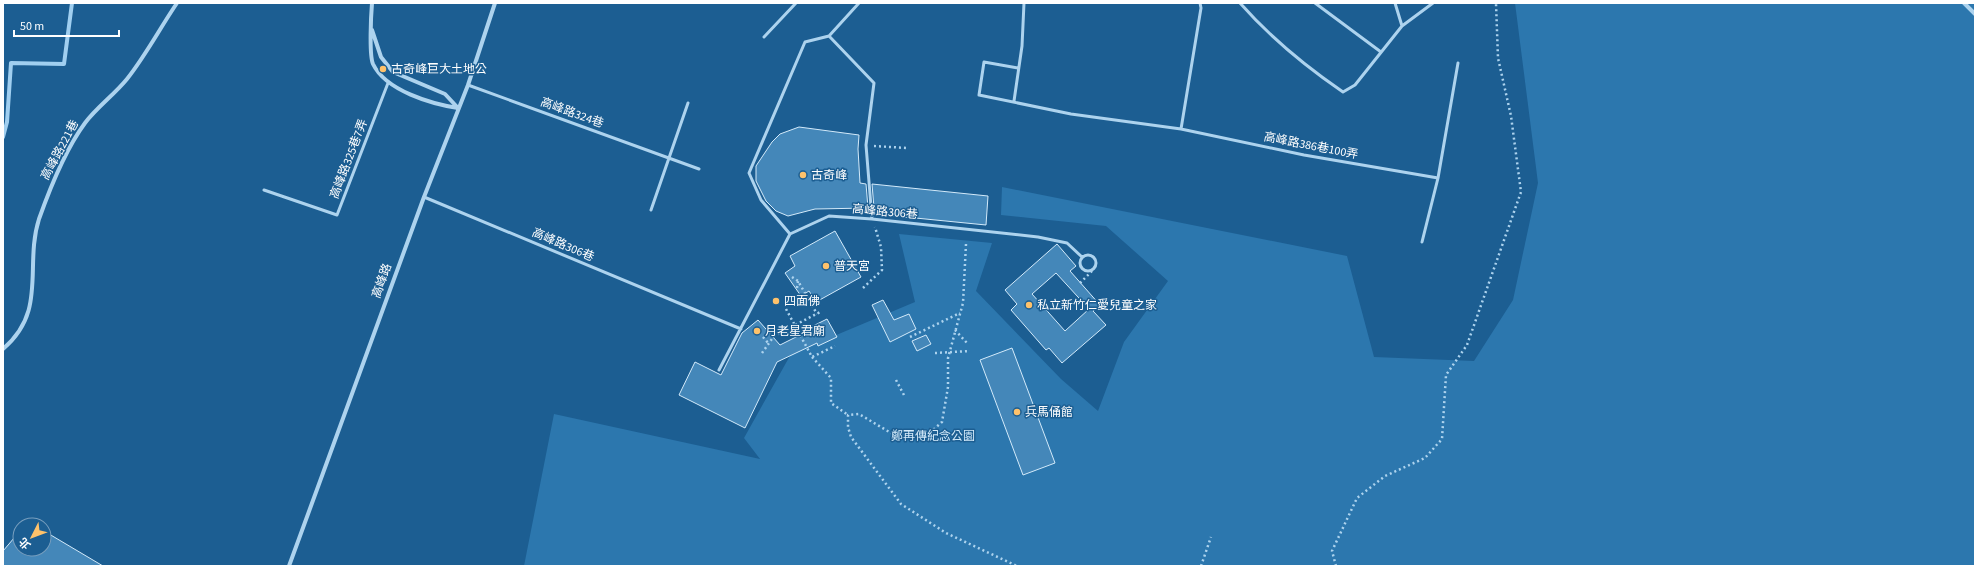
<svg xmlns="http://www.w3.org/2000/svg" width="1978" height="569" viewBox="0 0 1978 569" font-family="'Source Sans 3','Noto Sans TC',sans-serif">
  <style>
    .green { fill: #2c77ae }
    .lines { fill: none; stroke-linecap: round; stroke-linejoin: round }
    .stream { stroke: #a0cff0; stroke-width: 4 }
    .building { fill: #4487b9; stroke: #d3eafa; fill-rule: evenodd }
    .path { stroke: #add3ee; stroke-width: 2.5; stroke-dasharray: 2 3; stroke-linecap: butt }
    .lane { stroke: #add3ee; stroke-width: 3 }
    .street { stroke: #add3ee; stroke-width: 4 }
    .poi-dot { fill: #fec26b; stroke: #1c5e92; stroke-width: 1.5 }
    .labels { text-anchor: middle; dominant-baseline: central; stroke-width: 3; stroke-linejoin: round; paint-order: stroke }
    .poi-label { font-size: 12px; fill: #fff; stroke: #1c5e92; text-anchor: start }
    .street-label { font-size: 12px; fill: #fff; stroke: #1c5e92 }
    .park-label { font-size: 12px; fill: #d3eafa; stroke: #1c5e92 }
  </style>
  <rect width="100%" height="100%" fill="#1c5e92"/>
  <path class="green" d="M1515,3h460v563h-1451l30,-152 206,45 -16,-21 47,-84 124,-52 -16,-68 93,9 -16,48 85,88 37,32 26,-69 44,-61 -62,-55 -105,-11 1,-28 345,69 27,101 100,4 39,-61 25,-117z"/>
  <g class="lines">
    <path class="stream" d="M3,137l4,-15 4,-59 53,1 8,-61"/>
  </g>
  <path class="building" d="M799,127l60,8 -1,14 2,34 6,1 2,24 -53,1 -27,7 -12,-5 -10,-10 -10,-20v-15l16,-24 8,-8z
    M872,184l116,12 -2,29 -111,-11 -1,-5 3,-1h-3z
    M835,231l26,46 -45,25 -7,-11 -8,5 -16,-23 10,-7 -5,-10z
    M1057,244l19,22 -6,5 30,34 -7,6 13,14 -44,38 -13,-15 -3,2 -35,-40 6,-6 -12,-14zM1056,273l33,36 -24,22 -33,-37z
    M883,300l11,20 15,-6 7,15 -26,13 -18,-37z
    M827,319l10,18 -19,9 -1,-3 -40,19 -32,66 -66,-33 16,-33 26,13 21,-42 16,-13 22,25 30,-15 -1,-2z
    M926,335l5,9 -14,7 -5,-10z
    M1012,348l43,115 -32,12 -43,-115z
    M20,531v18h24v-18l59,35h-100v-15z"/>
  <g class="lines">
    <path class="path" d="M874,146l32,2
      M966,244l-3,59 -15,55v29l-6,35 -9,8 -11,6h-26l-37,-22 -11,1v12l3,10 50,67 45,29 71,33
      M792,277l6,4 19,33
      M1080,283l14,-14
      M797,288l1,-7
      M863,288l19,-18 -1,-23 -6,-20
      M786,309l26,48 23,-11
      M955,330l12,13
      M763,337l6,7
      M910,337l50,-24
      M762,353l12,-17 48,-25
      M935,353l35,-2
      M812,357l19,21v25l17,12
      M896,380l9,17
      M1201,566l10,-29
      M1336,566l-4,-15 25,-53 28,-22 40,-18 17,-19 4,-64 21,-30 54,-153 -10,-76 -13,-58 -2,-55"/>
    <path class="lane" d="M859,3l-30,33 45,47 -8,62 6,74
      M1240,3c30,34 65,63 103,89l12,-7 47,-59 31,-23
      M1315,3l66,49
      M1395,3l7,23
      M764,37l32,-34
      M1018,68l-34,-6 -5,33 92,19 110,15 123,26 134,23
      M468,85l231,84
      M1014,101l8,-55 2,-43
      M1181,129l20,-121 -1,-5
      M264,190l73,25 51,-132
      M424,197l317,132
      M651,210l37,-107
      M790,234l-29,-34 -12,-27 56,-131 24,-6
      M1422,242l16,-64 20,-115
      M1080 263a8 8 0 1 1 16 0a8 8 0 1 1-16 0Z
      M719,370l71,-136 39,-18 43,3 166,18 29,6 15,14"/>
    <path class="street" d="M372,3c-1,12 -3,52 1,61 13,27 59,40 85,44
      M1964,3l11,11
      M372,30l9,27 12,15 52,22 13,14
      M3,349c45,-38 21,-83 36,-130 11,-31 26,-69 46,-96 12,-16 29,-28 42,-44 19,-24 33,-51 50,-76
      M289,566l135,-369 44,-112 27,-82"/>
  </g>
  <g class="poi-dot">
    <circle cx="383" cy="69" r="4"/>
    <circle cx="803" cy="175" r="4"/>
    <circle cx="826" cy="266" r="4"/>
    <circle cx="776" cy="301" r="4"/>
    <circle cx="1029" cy="305" r="4"/>
    <circle cx="757" cy="331" r="4"/>
    <circle cx="1017" cy="412" r="4"/>
  </g>
  <g class="labels">
    <g class="poi-label">
      <text x="391" y="69">古奇峰巨大土地公</text>
      <text x="811" y="175">古奇峰</text>
      <text x="834" y="266">普天宮</text>
      <text x="784" y="301">四面佛</text>
      <text x="1037" y="305">私立新竹仁愛兒童之家</text>
      <text x="765" y="331">月老星君廟</text>
      <text x="1025" y="412">兵馬俑館</text>
    </g>
    <g class="street-label">
      <text transform="translate(572 113) rotate(20)">高峰路324巷</text>
      <text transform="translate(1311 146) rotate(11)">高峰路386巷100弄</text>
      <text transform="translate(60 150) rotate(-62)">高峰路221巷</text>
      <text transform="translate(349 159) rotate(-69)">高峰路325巷7弄</text>
      <text transform="translate(885 212) rotate(5)">高峰路306巷</text>
      <text transform="translate(563 245) rotate(23)">高峰路306巷</text>
      <text transform="translate(382 281) rotate(-70)">高峰路</text>
    </g>
    <g class="park-label">
      <text x="933" y="436">鄭再傳紀念公園</text>
    </g>
  </g>
  <rect width="1978" height="569" fill="none" stroke="#ffffff" stroke-width="8"/>
  <g transform="translate(32 537) rotate(228)"><circle r="19" fill="#1c5e92" stroke="#779ebe"/>
  <path d="M0-3L7 15L0 10L-7 15Z" fill="#fec26b"/>
  <text y="-6" font-size="11" font-weight="bold" text-anchor="middle" fill="#ffffff">北</text>
  </g>
  <path d="M14 30v6h105v-6" fill="none" stroke="#ffffff" stroke-width="2"/>
  <text x="20" y="30" font-size="12" fill="#ffffff" stroke="#1c5e92" stroke-width="3" paint-order="stroke">50 m</text>
</svg>
